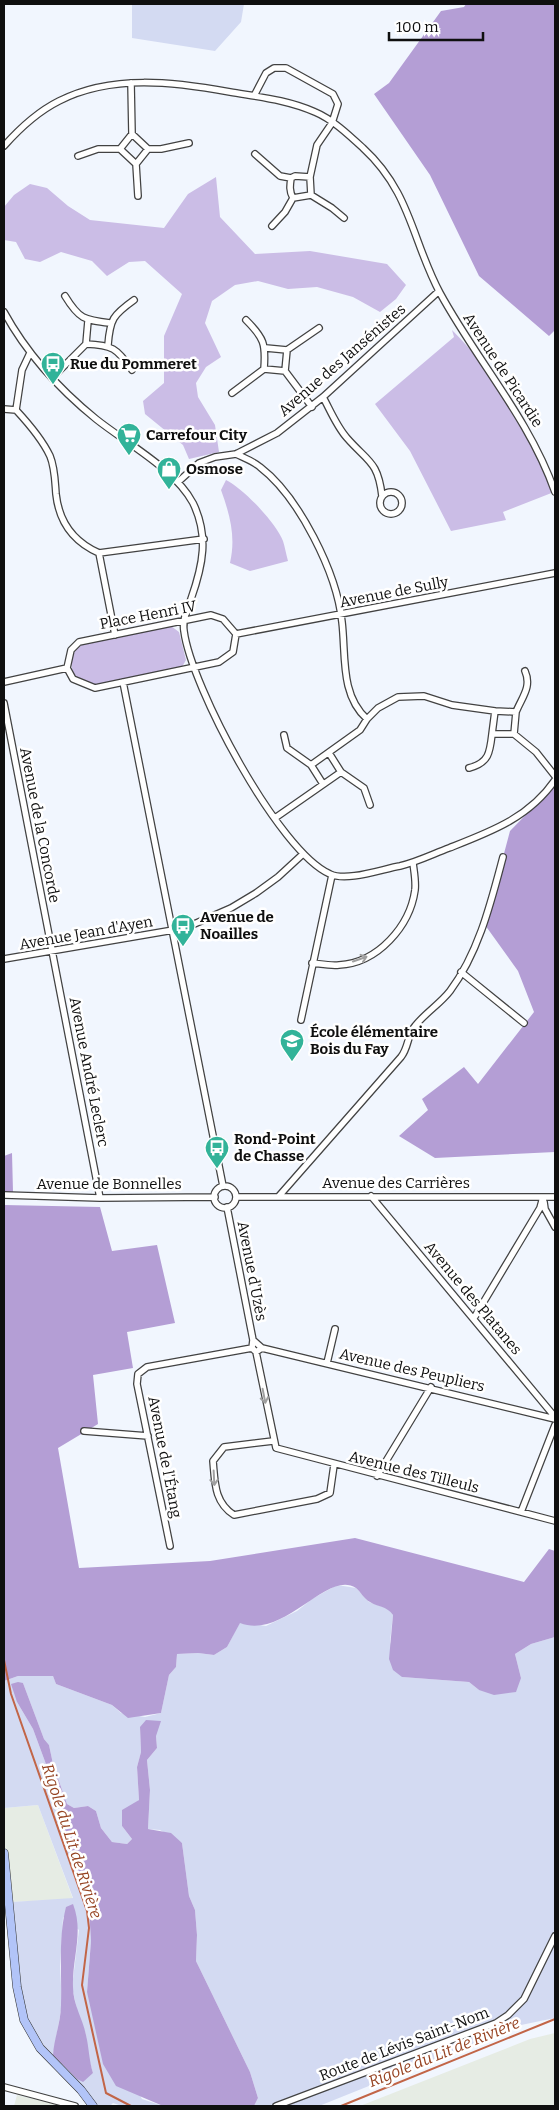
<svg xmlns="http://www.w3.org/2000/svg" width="559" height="2110" viewBox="0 0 559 2110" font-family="Bitter,serif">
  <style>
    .industrial { fill: #e6ece4 }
    .farmland { fill: #d3daf2; fill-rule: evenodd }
    .green { fill: #cbbde6 }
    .forest { fill: #b49ed5 }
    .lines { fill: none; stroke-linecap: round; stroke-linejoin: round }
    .stream { stroke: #c26547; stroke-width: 2 }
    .street-casing { stroke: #424242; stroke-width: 8 }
    .secondary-casing { stroke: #313131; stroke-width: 9 }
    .street { stroke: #fff; stroke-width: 5.5 }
    .secondary { stroke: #b2c4f8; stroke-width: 8 }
    .oneway { stroke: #9f9f9f }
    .labels { text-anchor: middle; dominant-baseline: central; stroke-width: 5; stroke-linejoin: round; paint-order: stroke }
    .street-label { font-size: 15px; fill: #0f0f0f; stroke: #fff }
    .poi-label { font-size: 15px; font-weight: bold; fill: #0f0f0f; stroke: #fff; text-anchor: start }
    .water-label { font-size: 16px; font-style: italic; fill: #964322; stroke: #fff }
  </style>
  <rect width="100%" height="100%" fill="#f1f6fe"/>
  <path class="industrial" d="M38,1805l35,94 -61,3 -8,-32v-62z
    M555,2033v73h-195l170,-67z
    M17,2095l48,11h-51z"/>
  <path class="farmland" d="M132,4h112l-3,18 -26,29 -83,-13z
    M337,1585l19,3 13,14 20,7 4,6 -3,27 12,35 67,5 10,8 42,-12 -6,-24 16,-10 24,-7v381l-34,7 -202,81h-65l4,-8 -8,-26 -54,-111 1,-26 -2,-25 -6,-14 -7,-53 -22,-13 -12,-1 2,-39 -3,-30 10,-12 -1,-12 -16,-9 1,25 -4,15 2,33 -5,4 -12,22 10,13 -5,5 -15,-2 -11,-14 -5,-17 -8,-5 -14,2 -7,-4 -14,-40 -4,-19 -5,-6 -21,-56 -6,19 16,27 31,84 -2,17 27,79 2,32 -4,51 55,107 21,7h-41l-9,-3 -3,3h-13l-15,-21 -36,-37 -16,-21 -8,-28 -10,-97 61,-4 -35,-93 -34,3v-127l14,-5h35l3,8 56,21 9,8 24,4 16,-4 8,-38 7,-8 1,-13 21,-1 16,2 13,-8 13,-25 26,4 31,-15 15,-12zM63,1917l16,13 -7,57 7,32 7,15 1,19 6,20 -16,6 -24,-24 9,-50 -2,-39z"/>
  <path class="green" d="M216,177l4,40 35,37 55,-3 77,13 19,21 -10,14 -16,13 -27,-15 -36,-10 -29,2 -30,-8 -23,4 -23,16 -7,22 16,34 -15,10 -10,16 2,14 17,28 4,27 -30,7 -6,-14 -38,-31 -2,-13 21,-18v-47l18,-42 -37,-33 -16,1 -22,14 -15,-15 -31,-9 -21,10 -15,-3 -9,-17 -12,-2v-33l10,-12 16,-11 17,4 21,18 22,14 74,8 24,-34z
    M452,330c48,48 74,101 102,162l-51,20 3,8 -55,11 -41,-80 -35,-47 79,-67z
    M226,480c18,9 50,43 57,61 2,6 3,13 5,20l-38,10 -20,-8c6,-26 0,-48 -9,-73z
    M171,626l8,6 7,28 -4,7c-19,6 -41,8 -61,12 -8,2 -18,6 -27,6 -25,-1 -31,-31 -9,-42z"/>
  <path class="forest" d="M466,4h89v326l-6,6 -70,-60 -49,-101 -56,-81 15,-11 52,-72 23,-4z
    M555,785v367l-120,6 -36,-22 29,-26 -6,-11 42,-32 14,17 56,-72 -16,-41 -33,-46 25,-94z
    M12,1153l1,39h-9v-36z
    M4,1205l96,2 12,44 45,-6 18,78 -48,9 6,36 -40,7 5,49 -40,24 21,120 131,-7 145,-23 169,44 25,-33 6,2v86l-24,7 -16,10 6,24 -5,14 -22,3 -15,-5 -10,-8 -67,-5 -9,-7 -4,-11 4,-44c-6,-9 -15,-8 -23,-13 -6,-3 -9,-10 -14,-14 -29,-19 -71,52 -116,35l-13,24 -13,8 -16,-2 -21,1 -1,13 -7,8 -8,38 -33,5 -16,-13 -56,-21 -3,-8h-35l-14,5z
    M18,1682l5,1 21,56 5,6 4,19 14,40 7,4 14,-2 8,5 5,17 11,14 15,2 5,-5 -10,-13v-16l17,-10 -2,-33 4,-15 -1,-25 6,-7 15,1 -5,15 1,12 -10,12 3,30 -2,39 23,4 11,10 7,53 6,14 2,25 -1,26 54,111 8,26 -4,8h-91l-47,-20 -13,-22 -16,-72 4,-51 -2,-32 -27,-79 2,-17 -31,-84 -16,-27 -6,-18z
    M73,1904c11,28 -1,54 0,83 0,18 10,32 13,48 3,13 3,25 7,38l-10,9 -6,-3 -24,-24c1,-17 8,-33 8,-50 1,-34 -3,-66 5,-98z"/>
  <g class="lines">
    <path class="stream" d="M4,1306v1
      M4,1660l7,34 76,217 2,17 -7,57 24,108 25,13
      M341,2106l214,-87"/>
    <defs>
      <path id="street" d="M131,83l1,51
        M255,94l11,-21 8,-5h12l47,26 5,10 -6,19 -15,22 -7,32
        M4,146c16,-18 33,-34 55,-45 53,-27 115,-19 171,-9 29,5 58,8 85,20 17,7 34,23 48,36 48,44 49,93 77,145 37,68 89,125 115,199
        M148,149h13l28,-6
        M255,154l25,22 11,2
        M78,156l20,-7h22
        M136,164l-16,-15 12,-15 16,15 -12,15 2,32
        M311,195l21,13 12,10
        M293,198c-4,-7 -3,-13 -2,-20l4,-2 15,1 1,18
        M293,198l18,-3
        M272,226l13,-14 8,-14
        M65,296c14,23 19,24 45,27
        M4,312c23,42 55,77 92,107 30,24 79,50 97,84 16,33 10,62 -2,96 -3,10 -9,20 -7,32 7,55 95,221 146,243 17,8 52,-5 70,-8 17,-4 33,-12 49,-18 41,-16 80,-30 106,-68
        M246,320c18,18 20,24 18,49
        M86,344c26,1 31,4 46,26
        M108,345c2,-26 5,-30 26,-45
        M287,350l32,-22
        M30,353l-8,17 -6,40c13,14 26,29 34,46 5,12 5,26 6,38 3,28 18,48 43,59l105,-14
        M285,371l27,36
        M52,378l34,-34 2,-23
        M232,393l32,-24 21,2 2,-21 -21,-2
        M323,397c7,13 14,30 24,41 21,24 31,23 35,58
        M4,409l12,1
        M236,454c8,4 17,7 24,13 39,30 77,106 82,155 4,33 -2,73 25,97
        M178,482l21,-19 16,-6 21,-3 41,-21 46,-36 116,-106
        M380 503a11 11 0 1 1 22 0a11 11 0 1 1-22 0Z
        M99,553l16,82
        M211,615l12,4 13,15 -3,18 -14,10 -124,26 -22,-9 -6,-11 4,-18 8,-8z
        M236,634l319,-61
        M4,682l63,-14
        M123,682l100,504
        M4,703l96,495
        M495,711l21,1 -2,22
        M516,712c6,-15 16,-25 9,-41
        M284,735l3,13 24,17 12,19
        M329,753l12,19 23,16 6,17
        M311,765l49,-35 7,-11 11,-11 20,-11 26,-1 28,9 43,6 -3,23h22l22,18 19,24
        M469,768c20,-5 21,-16 23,-34
        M275,818l66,-46
        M4,959l181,-31 46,-20 25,-15 22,-16 25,-23
        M312,963c9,1 19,3 27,2 39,-2 71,-39 76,-75 1,-9 -1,-19 -2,-27
        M461,972l63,51
        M301,1020l31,-145
        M214 1197a11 11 0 1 1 22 0a11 11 0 1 1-22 0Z
        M4,1195l96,3 115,-1
        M279,1196l122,-139c8,-10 6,-22 14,-31 10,-13 25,-22 35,-35 29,-39 41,-89 53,-134
        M371,1196l184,221
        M236,1197h319
        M544,1202l1,7 10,18
        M227,1207l26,133
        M474,1318l66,-110 3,-11
        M253,1340l9,8 -6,4 -4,-4z
        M262,1348l293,71
        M256,1352l20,96 279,73
        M327,1363l8,-34
        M84,1431l64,5
        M273,1441l-49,6 -11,14c2,21 1,41 21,54l83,-16 13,-6 4,-28
        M377,1476l54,-89
        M521,1512l34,-87
        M170,1546l-33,-162 1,-10 9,-7 105,-19
        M4,2087l71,19
        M276,2106l220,-83 12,-8 16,-16 31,-63"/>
      <path id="secondary" d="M4,1853l13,134 7,33 16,28 41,42 12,16"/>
    </defs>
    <use href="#street" class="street-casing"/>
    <use href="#secondary" class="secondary-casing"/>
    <use href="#street" class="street"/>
    <use href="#secondary" class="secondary"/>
  </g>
  <defs><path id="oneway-shaft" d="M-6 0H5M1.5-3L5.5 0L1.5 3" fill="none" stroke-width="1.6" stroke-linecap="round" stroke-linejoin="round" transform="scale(1.25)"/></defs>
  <g class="oneway">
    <use href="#oneway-shaft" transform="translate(360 959) rotate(-19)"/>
    <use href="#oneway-shaft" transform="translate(264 1396) rotate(79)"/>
    <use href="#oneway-shaft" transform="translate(214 1478) rotate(87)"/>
  </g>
  <defs>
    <symbol id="bus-pin" viewBox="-11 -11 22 30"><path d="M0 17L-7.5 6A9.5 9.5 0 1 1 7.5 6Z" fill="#32b399" stroke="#fff"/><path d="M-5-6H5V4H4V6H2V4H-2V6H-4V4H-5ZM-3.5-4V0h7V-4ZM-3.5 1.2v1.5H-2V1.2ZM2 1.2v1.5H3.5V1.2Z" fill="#fff"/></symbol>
    <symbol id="supermarket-pin" viewBox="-11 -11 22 30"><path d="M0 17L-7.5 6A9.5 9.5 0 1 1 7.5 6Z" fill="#32b399" stroke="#fff"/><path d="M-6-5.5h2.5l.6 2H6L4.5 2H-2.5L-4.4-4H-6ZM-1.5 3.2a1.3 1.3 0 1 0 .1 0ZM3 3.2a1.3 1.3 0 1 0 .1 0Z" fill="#fff"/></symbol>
    <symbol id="shop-pin" viewBox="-11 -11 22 30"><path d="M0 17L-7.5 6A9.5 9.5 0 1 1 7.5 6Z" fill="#32b399" stroke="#fff"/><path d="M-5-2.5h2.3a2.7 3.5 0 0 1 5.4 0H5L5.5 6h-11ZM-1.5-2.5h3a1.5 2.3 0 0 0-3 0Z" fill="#fff"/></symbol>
    <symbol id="school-pin" viewBox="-11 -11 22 30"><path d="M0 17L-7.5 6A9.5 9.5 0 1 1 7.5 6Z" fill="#32b399" stroke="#fff"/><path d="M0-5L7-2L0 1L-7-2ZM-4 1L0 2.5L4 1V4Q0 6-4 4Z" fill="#fff"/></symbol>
  </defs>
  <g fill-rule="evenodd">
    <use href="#bus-pin" x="39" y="350" width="28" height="38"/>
    <use href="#supermarket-pin" x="115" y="421" width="28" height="38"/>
    <use href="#shop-pin" x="155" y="455" width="28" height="38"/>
    <use href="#bus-pin" x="169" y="912" width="28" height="38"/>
    <use href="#school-pin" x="278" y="1027" width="28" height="38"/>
    <use href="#bus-pin" x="203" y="1134" width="28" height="38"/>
  </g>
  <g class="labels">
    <g class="street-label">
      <text transform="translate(342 360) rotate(-41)">Avenue des Jansénistes</text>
      <text transform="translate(503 370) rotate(57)">Avenue de Picardie</text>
      <text transform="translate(394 592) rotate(-11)">Avenue de Sully</text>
      <text transform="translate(148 615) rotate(-11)">Place Henri IV</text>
      <text transform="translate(40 825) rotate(79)">Avenue de la Concorde</text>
      <text transform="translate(86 933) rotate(-10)">Avenue Jean d'Ayen</text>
      <text transform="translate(89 1072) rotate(79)">Avenue André Leclerc</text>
      <text x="396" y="1183">Avenue des Carrières</text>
      <text x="109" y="1184">Avenue de Bonnelles</text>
      <text transform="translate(252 1271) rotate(79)">Avenue d'Uzès</text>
      <text transform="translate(473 1298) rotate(50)">Avenue des Platanes</text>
      <text transform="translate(412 1370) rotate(13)">Avenue des Peupliers</text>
      <text transform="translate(165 1457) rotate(79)">Avenue de l'Étang</text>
      <text transform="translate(414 1472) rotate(14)">Avenue des Tilleuls</text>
      <text transform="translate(404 2044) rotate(-21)">Route de Lévis Saint-Nom</text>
    </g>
    <g class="poi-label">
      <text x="70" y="364">Rue du Pommeret</text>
      <text x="146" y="435">Carrefour City</text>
      <text x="186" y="469">Osmose</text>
      <text x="200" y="917">Avenue de<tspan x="200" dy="17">Noailles</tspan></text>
      <text x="310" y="1032">École élémentaire<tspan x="310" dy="17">Bois du Fay</tspan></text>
      <text x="234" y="1139">Rond-Point<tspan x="234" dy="17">de Chasse</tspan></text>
    </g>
    <g class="water-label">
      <text transform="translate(72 1841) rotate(72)">Rigole du Lit de Rivière</text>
      <text transform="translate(444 2052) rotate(-22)">Rigole du Lit de Rivière</text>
    </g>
  </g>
  <rect width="559" height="2110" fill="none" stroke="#0f0f0f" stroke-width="10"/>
  <path d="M389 32v8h94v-8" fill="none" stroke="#0f0f0f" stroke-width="2.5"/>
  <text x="396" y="32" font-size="15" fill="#0f0f0f" stroke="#ffffff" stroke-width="4" paint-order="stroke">100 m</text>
</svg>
